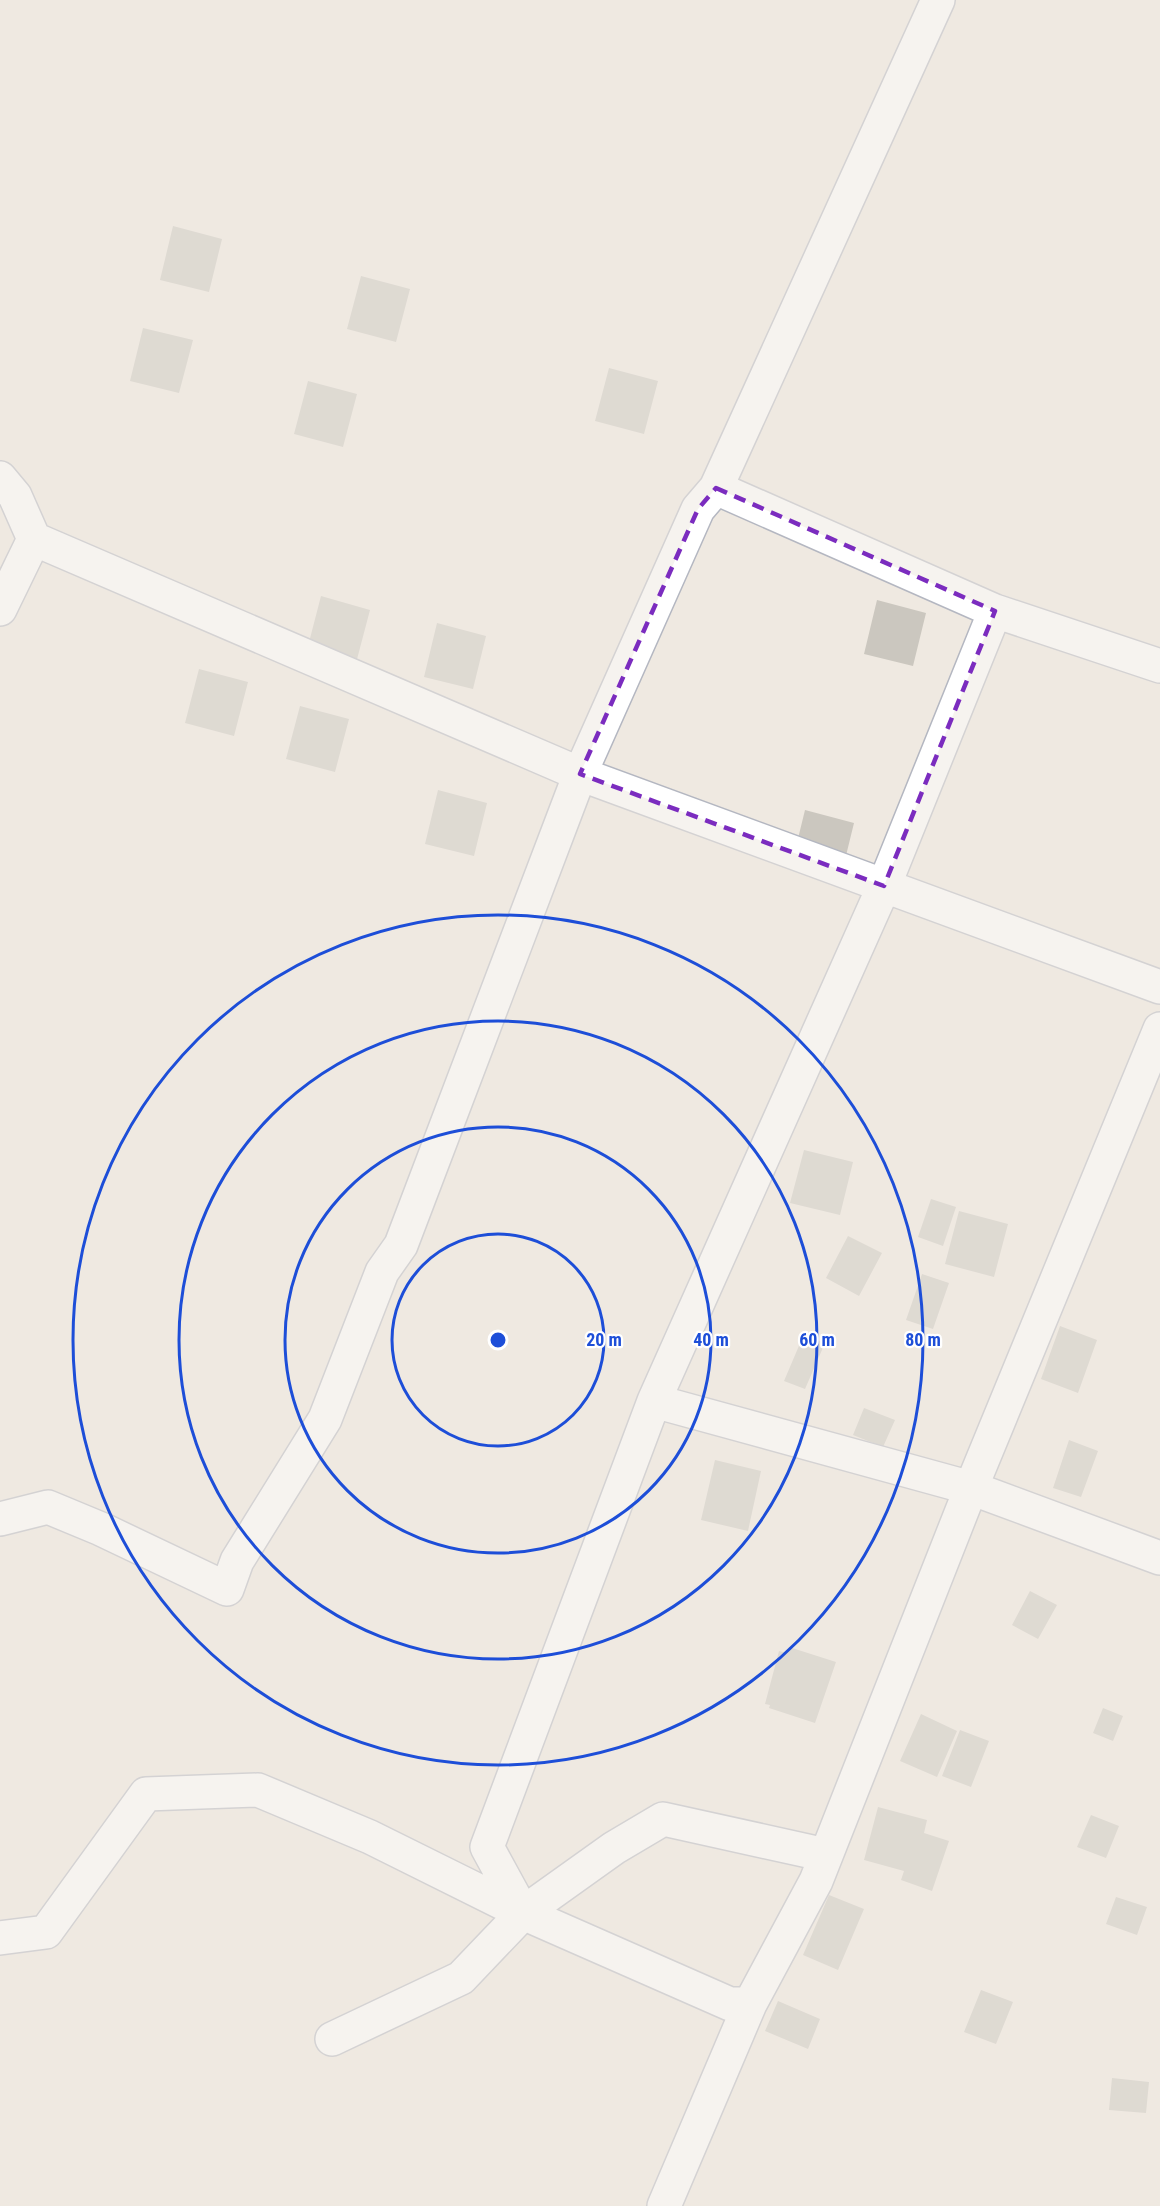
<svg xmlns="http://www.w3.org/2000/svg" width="1160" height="2206" viewBox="0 0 1160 2206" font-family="'Roboto Condensed',sans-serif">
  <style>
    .building { fill: #cbc7bf }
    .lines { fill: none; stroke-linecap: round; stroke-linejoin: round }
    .minor-casing { stroke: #b4b7c1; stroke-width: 36 }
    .minor { stroke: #fff; stroke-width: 33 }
    .marked { fill: none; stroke: #7b2cbf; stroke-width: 4.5; stroke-dasharray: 12 8; stroke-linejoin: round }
    .ring { fill: none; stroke: #1d4ed8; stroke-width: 3 }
    .centre { fill: #1d4ed8; stroke: #fff; stroke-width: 3 }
    .ring-label { font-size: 18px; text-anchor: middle; font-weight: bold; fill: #1d4ed8; stroke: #fff; stroke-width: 4.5; stroke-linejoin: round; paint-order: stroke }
  </style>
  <rect width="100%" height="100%" fill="#efe9e1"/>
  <path class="building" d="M173,226l49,13 -13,53 -49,-12z
    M361,276l49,13 -14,53 -49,-13z
    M143,328l50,12 -14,53 -49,-12z
    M609,368l49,13 -14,53 -49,-13z
    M308,381l49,13 -14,53 -49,-13z
    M321,596l49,14 -14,53 -49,-13z
    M877,600l49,13 -13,53 -49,-12z
    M437,623l49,13 -13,53 -49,-12z
    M199,669l49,13 -14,54 -49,-13z
    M300,706l49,13 -14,53 -49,-13z
    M438,790l49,13 -13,53 -49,-12z
    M805,810l49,13 -13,53 -49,-13z
    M804,1150l49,12 -13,53 -50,-12z
    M931,1199l25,8 -13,39 -25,-9z
    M959,1211l49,13 -14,53 -49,-13z
    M848,1236l34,17 -23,43 -33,-18z
    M922,1274l27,9 -16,46 -27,-9z
    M1060,1326l37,14 -19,53 -37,-14z
    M804,1334l21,9 -20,46 -21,-8z
    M864,1408l31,12 -12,27 -30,-12z
    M1069,1440l29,11 -17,46 -28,-9z
    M715,1460l46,11 -13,60 -47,-11z
    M1030,1591l27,14 -19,34 -26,-14z
    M789,1647l47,15 -21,61 -46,-15 1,-3 -5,-1 14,-53 8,2z
    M1103,1708l20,8 -10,25 -20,-8z
    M921,1714l36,17 -20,46 -37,-16z
    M960,1730l29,11 -18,46 -29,-11z
    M878,1807l49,13 -3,13 25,8 -17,50 -31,-11 3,-9 -40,-11z
    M1091,1815l28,11 -13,32 -29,-11z
    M829,1895l35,14 -26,61 -35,-15z
    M1116,1897l31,10 -10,28 -31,-11z
    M981,1990l32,12 -17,42 -32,-12z
    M778,2001l42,18 -12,30 -43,-18z
    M1112,2078l37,4 -3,31 -37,-3z"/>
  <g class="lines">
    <defs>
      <path id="minor" d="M0,478l15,18 19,43 546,235 580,213
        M716,488l279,123 165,55
        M0,609l34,-70
        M654,1401l317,87 189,70
        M0,1519l48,-12 53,22 126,60 10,-28 88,-142 57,-147 19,-27 179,-471 118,-265 18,-21 222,-488
        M0,1938l46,-6 100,-138 112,-4 112,47 153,76
        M750,2004h-20l-207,-91 -36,-66 167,-446 230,-515 111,-275
        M332,2039l129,-61 62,-65 91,-65 49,-29 163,36
        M664,2206l86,-202 66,-123 155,-393 189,-459"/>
    </defs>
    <use href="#minor" class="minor-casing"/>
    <use href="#minor" class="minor"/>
  </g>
  <path d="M0 0H1160V2206H0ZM716,488l279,123 -111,275 -304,-112 118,-265z" fill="#efe9e1" fill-opacity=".55" fill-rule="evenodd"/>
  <path class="marked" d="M716,488l279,123 -111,275 -304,-112 118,-265z"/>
  <g class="ring">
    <circle cx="498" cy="1340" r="106"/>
    <circle cx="498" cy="1340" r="213"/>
    <circle cx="498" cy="1340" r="319"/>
    <circle cx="498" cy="1340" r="425"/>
  </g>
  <circle cx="498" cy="1340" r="9" class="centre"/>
  <g class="ring-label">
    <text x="604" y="1346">20 m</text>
    <text x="711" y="1346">40 m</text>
    <text x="817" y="1346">60 m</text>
    <text x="923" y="1346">80 m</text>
  </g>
</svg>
